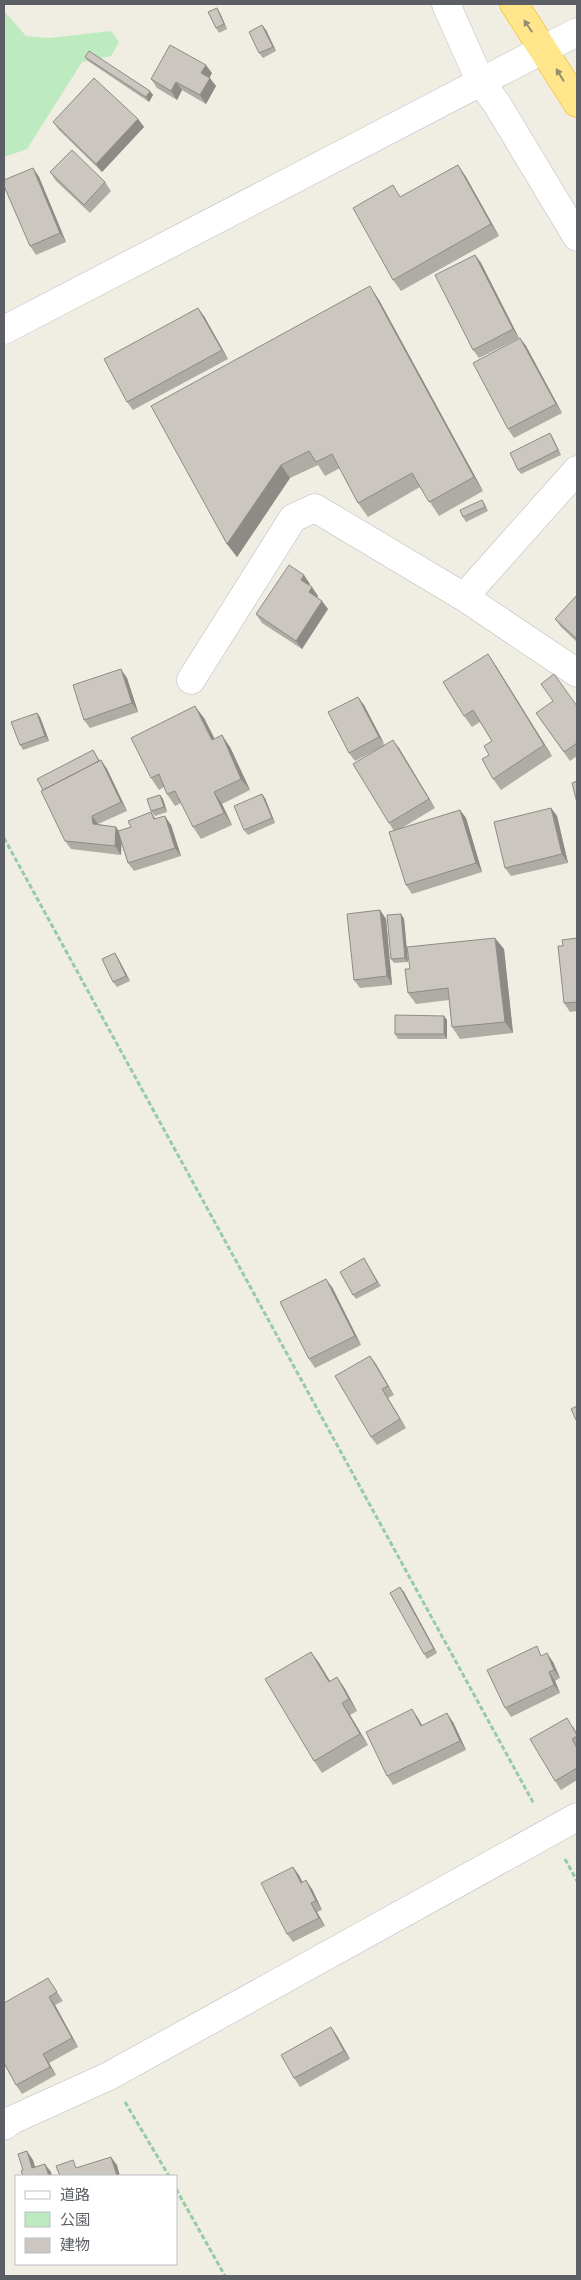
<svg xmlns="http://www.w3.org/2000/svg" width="581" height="2280" viewBox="0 0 581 2280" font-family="'PT Sans','Noto Sans JP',sans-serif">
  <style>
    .green { fill: #bdeabf }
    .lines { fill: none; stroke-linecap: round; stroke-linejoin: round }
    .street-casing { stroke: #b8bbc1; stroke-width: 29 }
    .secondary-casing { stroke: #b9bcc3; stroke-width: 29 }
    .highway-casing { stroke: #f3b000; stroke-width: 29 }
    .path { stroke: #95cba6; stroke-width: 3; stroke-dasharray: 5 2.5; stroke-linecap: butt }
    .street { stroke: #fff; stroke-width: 28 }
    .secondary { stroke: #fff; stroke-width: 28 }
    .highway { stroke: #ffe68b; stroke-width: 28 }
    .wall { fill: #afaba5 }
    .shaded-wall { fill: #8e8b86 }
    .building { fill: #cbc7c0; stroke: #8e8b86 }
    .oneway { fill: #948e72 }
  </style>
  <rect width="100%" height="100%" fill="#f0ede3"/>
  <path class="green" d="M4,11l22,25 23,2 62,-7 8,11 -8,14 -29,6 -55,87 -23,8z"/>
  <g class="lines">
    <defs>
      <path id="street" d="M446,4l34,77 17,23 80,133
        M464,597l113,-127
        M191,680l102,-162 22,-10 149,89 113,76
        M4,2126l8,-6 97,-44 468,-259"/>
      <path id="secondary" d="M4,330l573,-298"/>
      <path id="highway" d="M514,4l63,99"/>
    </defs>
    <use href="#street" class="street-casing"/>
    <use href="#secondary" class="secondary-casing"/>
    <use href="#highway" class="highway-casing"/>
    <path class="path" d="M4,838l530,966
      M565,1859l12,22
      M125,2102l44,74
      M176,2189l49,87"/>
    <use href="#street" class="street"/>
    <use href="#secondary" class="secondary"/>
    <use href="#highway" class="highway"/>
  </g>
  <path class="wall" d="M217,8l3,5 7,16 -8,4 -3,-5z
    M262,25l4,5 10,21 -13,7 -4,-5z
    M85,57l68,38 -4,7 -61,-41z
    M212,73l-3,5 7,8 -10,18 -24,-14 -5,10 -20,-12 -6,-9z
    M138,119l6,8 -42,45 -43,-42 -6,-8z
    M458,165l8,12 33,59 -98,55 -8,-11 9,-83z
    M33,168l6,9 27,65 -30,13 -6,-9z
    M50,172l55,10 6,9 -21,22 -34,-32z
    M475,255l6,8 38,75 -40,20 -6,-8z
    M379,300l104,191 -44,25 -19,-29 -52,30 -10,-14 -18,-35 -15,8 -7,-11 -28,13 -53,79 -10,-13z
    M204,316l24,43 -95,51 -6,-8z
    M520,338l6,8 36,67 -48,25 -6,-9z
    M550,433l11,22 -40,19 -3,-4z
    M482,500l3,4 3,7 -22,11 -3,-5z
    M310,584l-1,1 9,11 -1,1 11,12 -26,40 -40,-26 -6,-9z
    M577,595v47l-16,-15 -6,-8z
    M488,654l8,12 56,90 -51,34 -8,-11 -4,-24 3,-14 -12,-19 -8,5 -8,-11z
    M127,678l11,34 -48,16 -6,-8z
    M364,705l20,40 15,3 36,60 -35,21 60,-19 6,8 16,54 -70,22 -6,-9 -12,-54 -5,-8 -13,-73 -21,11 -6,-8z
    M577,706v50l-7,5 -34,-48z
    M37,713l3,4 9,24 -26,9 -3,-5z
    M204,718l10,21 16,8 20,43 -28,14 10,21 -31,14 -8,-12 -12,-24 -6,3 -8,-12 -3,-7 -5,3 -8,-12z
    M93,750l7,11 1,-1 6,9 20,42 -29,13 18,3 2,4 13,-4 20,-15 5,7 15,6 10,31 -47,15 -6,-8 -7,-21v13l-50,-6 -6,-8z
    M160,795l3,4 4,13 -12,4 -4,-5z
    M265,798l10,25 -27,12 -4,-5z
    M551,808l6,8 11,47 -57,13 -6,-8z
    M380,910l6,9 6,66 -32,3 -6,-8z
    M401,914l3,5 4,43 -14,1 -3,-4z
    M577,938v73l-7,1 -6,-9 -1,-57z
    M504,949l9,84 -53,6 -8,-12 -3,-27 -33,4 -8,-11 2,-24z
    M118,958l12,23 -13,6 -4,-5z
    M444,1016l3,4v19h-49l-3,-5z
    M367,1263l14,23 -25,13 -3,-4z
    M332,1287l29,58 -46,23 -6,-9z
    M370,1356l24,39 -6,3 18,30 -29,17 -6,-8z
    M404,1592l33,61 -10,6 -3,-5z
    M311,1652l8,11 11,18 7,-4 8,12 12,22 -7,4 18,30 -46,28 -8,-12z
    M543,1655l10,7 7,16 -5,3 5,12 -49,24 -6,-9z
    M418,1718l4,7 31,-3 13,28 -73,35 -6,-9z
    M573,1726l4,8v46l-16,10 -6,-9z
    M293,1867l9,15 10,7 10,21 -5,2 8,14 -32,16 -6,-8z
    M48,1978l15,23 -8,4 23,42 -29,16 7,12 -34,19 -6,-9z
    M331,2027l6,9 13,23 -50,28 -6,-9z"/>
  <path class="shaded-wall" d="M217,8l3,5 7,16 -3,-5z
    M262,25l4,5 10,21 -3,-4z
    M206,65l6,8 -5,9 -6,-9z
    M210,78l6,8 -10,18 -6,-9z
    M176,82l6,8 -5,10 -6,-9z
    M150,91l3,4 -4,7 -3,-5z
    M138,119l6,8 -42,45 -6,-8z
    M458,165l8,12 33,59 -8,-12z
    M33,168l6,9 27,65 -6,-9z
    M475,255l6,8 38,75 -6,-9z
    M370,286l9,14 104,191 -9,-14z
    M198,308l6,8 24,43 -6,-9z
    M520,338l6,8 36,67 -6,-9z
    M550,433l3,5 8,17 -3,-5z
    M281,465l9,13 -53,79 -10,-13z
    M304,575l6,9 -3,4 -6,-8z
    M312,587l6,9 -3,5 -6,-9z
    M322,601l6,8 -26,40 -6,-8z
    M488,654l8,12 56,90 -8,-11z
    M121,669l6,9 11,34 -6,-9z
    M358,697l6,8 21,40 -6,-8z
    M195,706l9,12 17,33 -9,-11z
    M37,713l3,4 9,24 -4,-5z
    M222,735l8,12 20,43 -9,-11z
    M393,740l6,8 36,60 -6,-9z
    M101,760l6,9 20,42 -6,-9z
    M214,792l8,12 10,21 -8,-12z
    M262,794l3,4 10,25 -3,-5z
    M160,795l3,4 4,13 -3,-5z
    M551,808l6,8 11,47 -6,-9z
    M460,810l6,8 16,54 -6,-9z
    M92,816l6,8h-5z
    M165,816l6,9 10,31 -6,-8z
    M116,827l6,9 -1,19 -6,-9z
    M380,910l6,9 6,66 -5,-9z
    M401,914l3,5 4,43 -3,-4z
    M495,938l9,11 9,84 -8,-11z
    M115,953l3,5 12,23 -4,-5z
    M444,1016l3,4v19l-3,-5z
    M326,1279l6,8 29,58 -6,-9z
    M370,1356l6,8 18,31 -6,-9z
    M382,1389l6,9 18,30 -6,-9z
    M400,1587l4,5 33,61 -3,-4z
    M311,1652l8,11 18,30 -8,-11z
    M547,1653l6,9 7,16 -6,-8z
    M549,1672l6,9 5,12 -6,-8z
    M337,1677l8,12 12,22 -8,-12z
    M342,1703l8,12 18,30 -8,-11z
    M412,1709l6,9 9,17 -6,-9z
    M447,1713l6,9 13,28 -6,-9z
    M293,1867l6,8 8,16 -6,-8z
    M306,1880l6,9 10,21 -6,-9z
    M311,1903l6,9 8,14 -6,-8z
    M49,1997l6,8 23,42 -6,-9z
    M331,2027l6,9 13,23 -6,-8z
    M43,2054l6,9 7,12 -6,-8z
    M27,2151l6,9 5,16 -6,-8z
    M111,2157l6,8 3,11h-3z
    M45,2164l6,8 1,4h-3z"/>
  <path class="building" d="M217,8l7,16 -8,4 -8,-16z
    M262,25l11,22 -14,6 -10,-21z
    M170,45l36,20 -5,8 9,5 -10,17 -24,-13 -5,9 -20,-12z
    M89,51l61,40 -4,6 -61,-40z
    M94,78l44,41 -42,45 -43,-42z
    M72,150l33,32 -21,23 -34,-33z
    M458,165l33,59 -98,56 -40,-72 40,-23 7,12z
    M33,168l27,65 -30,13 -26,-60v-6z
    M475,255l38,74 -40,21 -38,-75z
    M370,286l104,191 -45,25 -17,-29 -54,30 -26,-49 -16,8 -7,-11 -28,14 -54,79 -76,-138z
    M198,308l24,42 -95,52 -23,-43z
    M520,338l36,66 -48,25 -35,-66z
    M550,433l8,17 -40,20 -8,-17z
    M482,500l3,7 -22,10 -3,-7z
    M289,565l15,10 -3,5 11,7 -3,5 13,9 -26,40 -40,-27z
    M577,595v44l-22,-20z
    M488,654l56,91 -51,34 -11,-20 7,-4 -5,-9 8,-5 -19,-31 -9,6 -21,-34z
    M121,669l11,34 -48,17 -11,-35z
    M554,674l23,32v37l-13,9 -28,-39 17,-12 -12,-17z
    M358,697l21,40 -30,16 -21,-41z
    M195,706l17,34 10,-5 19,44 -27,13 10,21 -31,14 -18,-36 -8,3 -8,-20 -8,4 -20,-40z
    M37,713l8,23 -25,9 -9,-23z
    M393,740l36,59 -40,24 -36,-59z
    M93,750l6,11 -56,29 -6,-11z
    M101,760l20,42 -29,14 1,8 23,3 -1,19 -50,-5 -24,-50z
    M577,781v22l-5,-20z
    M262,794l10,24 -28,12 -10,-24z
    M160,795l4,12 -13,4 -4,-12z
    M551,808l11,46 -57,14 -11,-46z
    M460,810l16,53 -70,22 -17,-53z
    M151,812l3,7 11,-3 10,32 -47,15 -10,-32 13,-4 -3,-6z
    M380,910l7,66 -33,4 -7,-66z
    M401,914l4,44 -14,1 -4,-44z
    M495,938l10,84 -53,5 -4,-39 -40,5 -3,-24h5l-3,-22z
    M577,938v64l-13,1 -6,-57h5l-1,-6z
    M115,953l11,23 -13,6 -11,-23z
    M395,1015l49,1v18h-49z
    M364,1258l13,24 -24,13 -13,-23z
    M326,1279l29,57 -46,23 -29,-57z
    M370,1356l18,30 -6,3 18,30 -29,18 -36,-61z
    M577,1406v13l-1,1 -5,-11z
    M400,1587l34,62 -10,5 -34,-61z
    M537,1646l4,10 6,-3 7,17 -5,2 5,13 -49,23 -18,-38z
    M311,1652l18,30 8,-5 12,22 -7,4 18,31 -46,27 -49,-82z
    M412,1709l9,17 26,-13 13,28 -73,35 -21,-44z
    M567,1718l10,17v1l-5,3 5,9v20l-22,13 -25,-42z
    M293,1867l8,16 5,-3 10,21 -5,2 8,15 -32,16 -26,-51z
    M48,1978l9,14 -8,5 23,41 -29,16 7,13 -34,18 -12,-22v-60z
    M331,2027l13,24 -50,27 -13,-23z
    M27,2151l5,17 13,-4 4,12h-26l-2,-5 2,-1 -5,-16z
    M111,2157l6,19h-57l-4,-10 17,-6 3,8z"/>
  <defs><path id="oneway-solid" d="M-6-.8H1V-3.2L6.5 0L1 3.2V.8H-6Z" transform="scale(1.25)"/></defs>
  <g class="oneway">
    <use href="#oneway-solid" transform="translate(528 26) rotate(-124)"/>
    <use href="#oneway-solid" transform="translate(560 75) rotate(-122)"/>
  </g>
  <rect width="581" height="2280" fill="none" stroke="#5b5f65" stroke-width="10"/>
  <rect x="15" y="2175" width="162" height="90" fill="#ffffff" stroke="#bdbfc1"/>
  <rect x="25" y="2191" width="25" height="8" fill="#ffffff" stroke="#bdbfc1"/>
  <text x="60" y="2200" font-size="15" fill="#5b5f65">道路</text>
  <rect x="25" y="2212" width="25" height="15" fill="#bdeabf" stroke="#bdbfc1"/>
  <text x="60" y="2225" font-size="15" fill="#5b5f65">公園</text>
  <rect x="25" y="2238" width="25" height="15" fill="#cbc7c0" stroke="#bdbfc1"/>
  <text x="60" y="2250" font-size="15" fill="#5b5f65">建物</text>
</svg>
